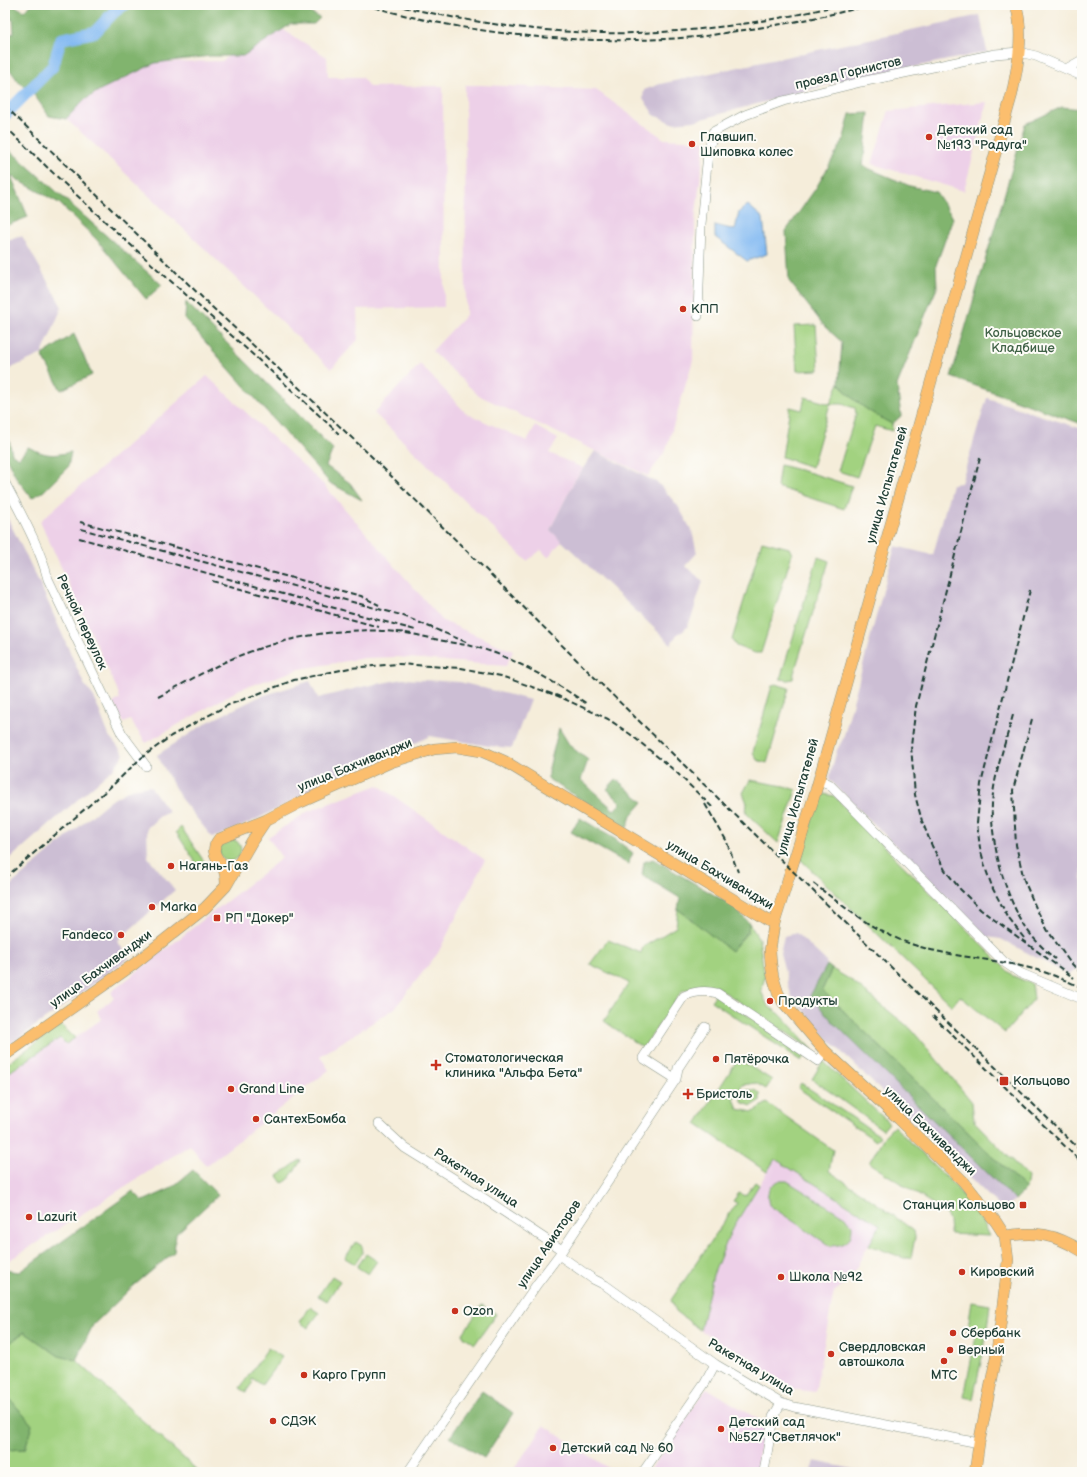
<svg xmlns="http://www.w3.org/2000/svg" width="1087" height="1477" viewBox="0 0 1087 1477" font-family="'Balsamiq Sans',sans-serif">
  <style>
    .built { fill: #edd0e8 }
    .industrial { fill: #ccbed4 }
    .green { fill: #a2d280; stroke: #60885a }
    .forest { fill: #81b46e; stroke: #507851 }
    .water { fill: #82b9f2; stroke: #507b93 }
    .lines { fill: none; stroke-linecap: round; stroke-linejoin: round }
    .river { stroke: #82b9f2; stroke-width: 12 }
    .minor-casing { stroke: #8a9587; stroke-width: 10 }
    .major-casing { stroke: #8a9587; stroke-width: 12 }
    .minor { stroke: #fff; stroke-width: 9 }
    .major { stroke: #fbbe6e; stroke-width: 11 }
    .rail { stroke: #1f3d34; stroke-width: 2; stroke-dasharray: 6 3; stroke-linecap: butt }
    .poi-dot { fill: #c8321e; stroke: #fdfcf7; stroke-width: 1.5 }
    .labels { text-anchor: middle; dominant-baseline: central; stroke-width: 4; stroke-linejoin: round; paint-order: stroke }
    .street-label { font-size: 13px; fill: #1f3d34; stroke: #fdfcf7 }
    .poi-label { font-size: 13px; fill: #1f3d34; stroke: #fdfcf7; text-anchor: start }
    .park-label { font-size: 13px; fill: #406247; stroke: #fdfcf7 }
  </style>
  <rect width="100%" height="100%" fill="#fdfcf7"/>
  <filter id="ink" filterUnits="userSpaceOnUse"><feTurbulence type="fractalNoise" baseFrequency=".025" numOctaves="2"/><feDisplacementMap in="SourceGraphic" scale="8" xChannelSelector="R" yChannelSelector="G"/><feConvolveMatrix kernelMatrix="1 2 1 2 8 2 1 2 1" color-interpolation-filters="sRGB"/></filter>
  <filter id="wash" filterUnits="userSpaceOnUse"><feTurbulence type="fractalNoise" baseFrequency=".012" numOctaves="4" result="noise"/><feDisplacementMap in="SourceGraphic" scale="16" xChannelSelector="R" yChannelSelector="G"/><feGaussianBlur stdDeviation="0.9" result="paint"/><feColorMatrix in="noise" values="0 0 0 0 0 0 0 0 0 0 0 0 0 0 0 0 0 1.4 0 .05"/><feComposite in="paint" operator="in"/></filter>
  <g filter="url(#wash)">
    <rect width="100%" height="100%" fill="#f5edda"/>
    <path class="built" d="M274,24l53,33 1,20h34l7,10 74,-1 1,221 -87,2 1,31 -27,29 -226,-215 -39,-35 17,-18 18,-12 54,-27 67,-1z
      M465,85h16l115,5 68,49 41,2 -10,80 -2,139 -27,90 -18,26 -170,-81 -46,-44 34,-36z
      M987,102l-23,89 -92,-27 17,-53z
      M420,364l46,49 61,28 8,-15 23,13 -9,14 34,15 -8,12 -25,50 12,11 -14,16 -7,-7 -14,11 -153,-148z
      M207,376l116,108 120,137 70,30 -7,15 -109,-9 -32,1 -65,11 -60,20 -94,54 -16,-23 -6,3 -11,-20 7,-4 -3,-10 -77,-168z
      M378,785l107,75 -47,93 -44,56 -74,47 9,14 -123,96 -16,-21 -185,118v-188l55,-38 6,7 36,-25 -5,-8 17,-13 -3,-6 171,-134 -14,-21 41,-26z
      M775,1159l105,66 -31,55 -15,12 -19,100 -24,-3 -91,-59 13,-55 18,-44z
      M707,1388l57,35 -8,49h-107z
      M544,1425l70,47h-102z"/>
    <path class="industrial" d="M980,15l7,37 -156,32 -137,37 -22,2 -18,-8 -11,-17 1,-8 16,-6z
      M22,236l40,71 -20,47 -37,17v-130z
      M987,398l95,31v534l-5,6 -8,6 -68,-36 -14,-2 -158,-158 8,-29 6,-11 52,-193 38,9 19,-71 9,-1z
      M595,451l63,32 20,23 14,25 5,22 -12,13 18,15 -11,35 -5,11 -5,5 -4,1 -7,11 -121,-114 25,-50z
      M5,513l35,71 44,100 10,13 15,39 15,18 -9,13 -110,96z
      M403,679l57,3 70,18 -18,48 -23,-2 -59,-10 -57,28 -25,9 -99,50 -31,13 -6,1 -31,-38 -24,-44 51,-33 51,-25 51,-16 8,17 48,-12z
      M150,786l19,26 -9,4 -13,12 1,29 27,33 -58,51 12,17 -124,90v-158l103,-88 23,-13z
      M796,933l29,27 2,5 -17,31 25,28 180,176 -12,10 -182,-178 -30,-37 -11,-42 4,-17z
      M814,1461l54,11h-56z"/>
    <path class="green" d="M816,325l3,45 -22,1 -3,-45z
      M839,383c14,19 32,30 53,41v7l-17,-5 -18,51 -19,-6 18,-57 -1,-6 -13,-4h-12l-18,63 -30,-10 8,-50 12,3 3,-13 25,7z
      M780,465l31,8 41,13 -8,23 -67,-22z
      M762,541l27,7 3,6 -31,99h-6l-19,-7 -4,-6z
      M818,557l11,4 -35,112 -1,6 -5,1 -8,-1z
      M775,684l14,4 -22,75 -10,-3 -4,-8 19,-66z
      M750,780l34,6 12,4 -18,53 -32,-30 1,-10 -4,-10z
      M824,794l10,2 179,180 19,8 2,15 -29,34 -45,-37 -8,10 -151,-146 16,-59z
      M181,827l24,36 -7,3 -22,-34z
      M219 850a11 11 0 1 1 22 0a11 11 0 1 1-22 0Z
      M678,909l53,42 17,-19 1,-9 10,16 6,38 -4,14 7,15 12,8 33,36 -96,-63 -17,-2 -18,6 -39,57 -39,-27 25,-38 -39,-19 18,-24 33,13 2,-6 33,-20z
      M832,969l17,10 62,50 61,73 2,19 54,56 -2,12 -204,-199z
      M716,994l89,60 -4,7 -90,-60z
      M61,1025l14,13 -9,6 -6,-6 -55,37v-10z
      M738,1059l34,21 -6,9 -10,-6 -14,2 -8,13 4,11 15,3 14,-9 66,47 -4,21 53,36 32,24 1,6 -4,21h-7l-35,-13 11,-20 -105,-66 -8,13 -71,-48z
      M823,1061l66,62 -6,7 -71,-51z
      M801,1083l79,53 -4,5 -78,-53z
      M746,1090h9l5,3v8l-8,5 -9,-3 -2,-5z
      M894,1126l63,62 22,28 10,20 -39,-2 -1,-13 -4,-9 -76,-49 16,-28z
      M300,1160l1,1 -13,19 -5,3 -5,-7z
      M779,1181h8l58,36 7,8c0,16 -5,20 -22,21l-61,-41c-3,-11 -1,-20 10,-24z
      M755,1182l4,3 -28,46 -18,44 -13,55 -24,-19 -5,-11 66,-97 -4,-2 6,-8 6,3z
      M356,1242l6,4 1,6 -8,12 -10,-6z
      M366,1254l11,7 -9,13 -11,-7z
      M332,1276l8,5 -13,20 -9,-5z
      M972,1302l18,3 -5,38 -12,56 -9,-2 12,-62 -9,-2z
      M482,1305l14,9 -21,30 -13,-9z
      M310,1307l9,6 -11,15 -8,-6z
      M24,1332l35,24 17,4 123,112h-194v-22l20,-1 7,-24 -27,-32v-46z
      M268,1348l14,9 -20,28 -10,-7 -1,2 2,2 -7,10 -6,-4z"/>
    <path class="forest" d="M5,5h8l11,6 7,-6h266l23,13 -6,6h-23l-48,32h-33l-55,7 -55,27 -17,11 -17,18 -17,-3 -14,-20 -17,-15 -13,-18v-27l9,-3 -1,-14 -8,1z
      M1062,107l20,2v315l-131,-47 74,-253z
      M869,113l-6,53 47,20 26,6 17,26 -17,47 1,23 -8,18 -32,79 4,31 -9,8c-21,-11 -39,-22 -53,-41l3,-41 -17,-15 -36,-46 -3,-50 30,-43 27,-47 7,-27z
      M5,146l157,139 -16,14 -49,-59 -38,-37 -48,-27 17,41 -23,9z
      M186,302l147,147 -7,17 24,17 12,17 -32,-17 -145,-164z
      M74,334l18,41 -31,15 -19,-35z
      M5,436l4,4 3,14 7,4 9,-11c18,9 24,9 43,5l-3,15 -24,24 -12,7 -15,-19 -12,-24z
      M559,728l11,18 18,14 -7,20 33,30 7,-7 -14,-14 9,-10 27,23 -12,14 -4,12 -79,-49v-7z
      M580,818l35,21 18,14 -5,11 -57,-32z
      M653,859l80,47 16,17 -1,8 -17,20 -53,-42 2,-11 -38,-23 2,-13z
      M827,965l5,4 -10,21 204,199 -11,11 -180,-176 -25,-28z
      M193,1170l25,25 -42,39 -2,18 -44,37 -37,36 -17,35 -17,-4 -35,-24 -19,15v-77l14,2 114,-81 10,10 27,-12z
      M482,1391l31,22 -29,45 -34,-21z
      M5,1393l27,32 -7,24 -20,1z"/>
    <path class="water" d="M748,205l15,13 4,36 -20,7 -32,-24v-12l20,5 4,-18z"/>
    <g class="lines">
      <path class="river" d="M5,115l48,-49 8,-27 34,-7 18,-19 11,-8"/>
    </g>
  </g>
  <g filter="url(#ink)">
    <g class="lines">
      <defs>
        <path id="minor" d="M1066,69l16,-9
          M698,316l3,-92 7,-70 5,-22 32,-17 38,-14 78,-19 134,-28 24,-2 17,4 46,20
          M5,483c16,31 34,62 43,96l74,155 24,32
          M819,780l10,4 175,178 16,11 62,26
          M676,1079l-33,-21 41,-62c11,-5 21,-6 33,-3l101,68 7,-10
          M379,1124l26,24 51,32 106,70
          M559,1255l34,24 12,6 110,79 66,39 13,4 185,36
          M408,1472l129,-188 22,-29 117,-176 2,-11 27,-41
          M643,1472l62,-89 10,-19
          M764,1472l9,-55 8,-14"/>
        <path id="major" d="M226,886c0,-6 0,-11 -2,-16 -5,-12 -16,-17 -5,-31l47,-19 33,-17 92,-41 23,-7 20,-6 23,-2 24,4 23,10 270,163
          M5,1055l129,-91 71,-56 21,-22 26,-45 14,-21
          M1005,1236c31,-5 50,-2 77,15
          M975,1472l4,-29 17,-85 9,-70 3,-28 -3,-24 -9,-14 -32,-40 -65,-63 -74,-68 -42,-49 -5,-9 -5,-16 -2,-13 -1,-13 4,-27 42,-134 196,-696c6,-29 12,-60 4,-89"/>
      </defs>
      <use href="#minor" class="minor-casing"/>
      <use href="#major" class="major-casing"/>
      <use href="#minor" class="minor"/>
      <use href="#major" class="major"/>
      <path class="rail" d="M366,5c107,31 218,41 329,32 14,-1 28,-4 42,-6 45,-6 90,-15 134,-26
        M395,5c59,14 119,24 179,27 86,5 182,-6 265,-27
        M5,106l207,201 83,77 75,71 225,223 340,332 52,49 95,93
        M5,126c107,107 224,204 334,308
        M980,458l-64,248 -5,40 4,49 7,26 10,25 13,24 15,19 21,21 93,68
        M80,522l281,74 18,9
        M81,529l320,86 65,27
        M79,538l336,92
        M212,581l167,46
        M158,697c25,-13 52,-29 78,-40 50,-20 106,-31 160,-25 17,1 32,6 48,9 13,3 26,4 39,8 33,10 75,35 104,55
        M1013,715c-8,29 -19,59 -21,89 -2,37 13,93 34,124 8,12 19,22 29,31
        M1032,719l-19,71 3,55 8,35 12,28 12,23 21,30 13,13
        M705,804l21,36 12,32
        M5,878l110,-95 25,-24 31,-23 55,-30 68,-26 56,-12 48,-4 63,4 40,8 57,20 50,23 22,15 45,37 37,36
        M813,883c34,26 59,48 101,62 36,12 74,13 111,22 20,4 38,12 57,21
        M1024,938l-15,-19 -16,-30 -7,-19 -6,-22 -3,-25 4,-39 49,-194
        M933,1016l149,147"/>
    </g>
  </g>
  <g class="poi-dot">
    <circle cx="929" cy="137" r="4"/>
    <circle cx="692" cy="144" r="4"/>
    <circle cx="683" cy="309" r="4"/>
    <circle cx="171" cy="866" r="4"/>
    <circle cx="152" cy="907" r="4"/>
    <rect x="213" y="914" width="8" height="8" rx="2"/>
    <circle cx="121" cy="935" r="4"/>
    <circle cx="770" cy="1001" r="4"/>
    <circle cx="716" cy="1059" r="4"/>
    <path d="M434 1059h4v4h4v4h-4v4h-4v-4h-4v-4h4z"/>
    <rect x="999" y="1076" width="10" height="10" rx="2"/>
    <circle cx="231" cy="1089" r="4"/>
    <path d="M686 1088h4v4h4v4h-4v4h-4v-4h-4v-4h4z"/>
    <circle cx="256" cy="1119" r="4"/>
    <rect x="1019" y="1201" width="8" height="8" rx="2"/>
    <circle cx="29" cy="1217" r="4"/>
    <circle cx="962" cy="1272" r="4"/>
    <circle cx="781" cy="1277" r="4"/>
    <circle cx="455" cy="1311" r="4"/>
    <circle cx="953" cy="1333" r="4"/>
    <circle cx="950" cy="1350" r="4"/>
    <circle cx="831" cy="1354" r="4"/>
    <circle cx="944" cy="1361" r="4"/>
    <circle cx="304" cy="1375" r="4"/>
    <circle cx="273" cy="1421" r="4"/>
    <circle cx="721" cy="1429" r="4"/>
    <circle cx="553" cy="1448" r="4"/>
  </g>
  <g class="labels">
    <g class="street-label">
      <text transform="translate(848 73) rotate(-13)">проезд Горнистов</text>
      <text transform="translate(887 485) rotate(-74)">улица Испытателей</text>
      <text transform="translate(82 622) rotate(65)">Речной переулок</text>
      <text transform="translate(355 765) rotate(-22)">улица Бахчиванджи</text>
      <text transform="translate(798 797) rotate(-74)">улица Испытателей</text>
      <text transform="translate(720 875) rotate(31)">улица Бахчиванджи</text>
      <text transform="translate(101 969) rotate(-36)">улица Бахчиванджи</text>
      <text transform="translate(930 1131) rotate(44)">улица Бахчиванджи</text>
      <text transform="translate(476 1178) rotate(33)">Ракетная улица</text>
      <text transform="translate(549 1244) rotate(-56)">улица Авиаторов</text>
      <text transform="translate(751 1367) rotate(31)">Ракетная улица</text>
    </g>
    <g class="poi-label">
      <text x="937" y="130">Детский сад<tspan x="937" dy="15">№193 "Радуга"</tspan></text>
      <text x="700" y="137">Главшип.<tspan x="700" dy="15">Шиповка колес</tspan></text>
      <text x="691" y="309">КПП</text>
      <text x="179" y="866">Нагянь-Газ</text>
      <text x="160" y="907">Marka</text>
      <text x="225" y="918">РП "Докер"</text>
      <text x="113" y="935" text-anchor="end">Fandeco</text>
      <text x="778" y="1001">Продукты</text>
      <text x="445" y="1058">Стоматологическая<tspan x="445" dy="15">клиника "Альфа Бета"</tspan></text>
      <text x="724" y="1059">Пятёрочка</text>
      <text x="1013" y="1081">Кольцово</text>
      <text x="239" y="1089">Grand Line</text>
      <text x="696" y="1094">Бристоль</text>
      <text x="264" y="1119">СантехБомба</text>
      <text x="1015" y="1205" text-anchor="end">Станция Кольцово</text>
      <text x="37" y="1217">Lazurit</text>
      <text x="970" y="1272">Кировский</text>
      <text x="789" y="1277">Школа №92</text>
      <text x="463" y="1311">Ozon</text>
      <text x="961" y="1333">Сбербанк</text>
      <text x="839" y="1347">Свердловская<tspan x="839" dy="15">автошкола</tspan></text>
      <text x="958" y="1350">Верный</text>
      <text x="312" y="1375">Карго Групп</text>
      <text x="944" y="1375" text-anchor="middle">МТС</text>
      <text x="281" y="1421">СДЭК</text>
      <text x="729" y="1422">Детский сад<tspan x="729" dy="15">№527 "Светлячок"</tspan></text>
      <text x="561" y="1448">Детский сад № 60</text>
    </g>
    <g class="park-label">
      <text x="1023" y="333">Кольцовское<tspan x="1023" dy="15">Кладбище</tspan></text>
    </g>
  </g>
  <rect width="1087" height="1477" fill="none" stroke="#fdfcf7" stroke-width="20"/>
</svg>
